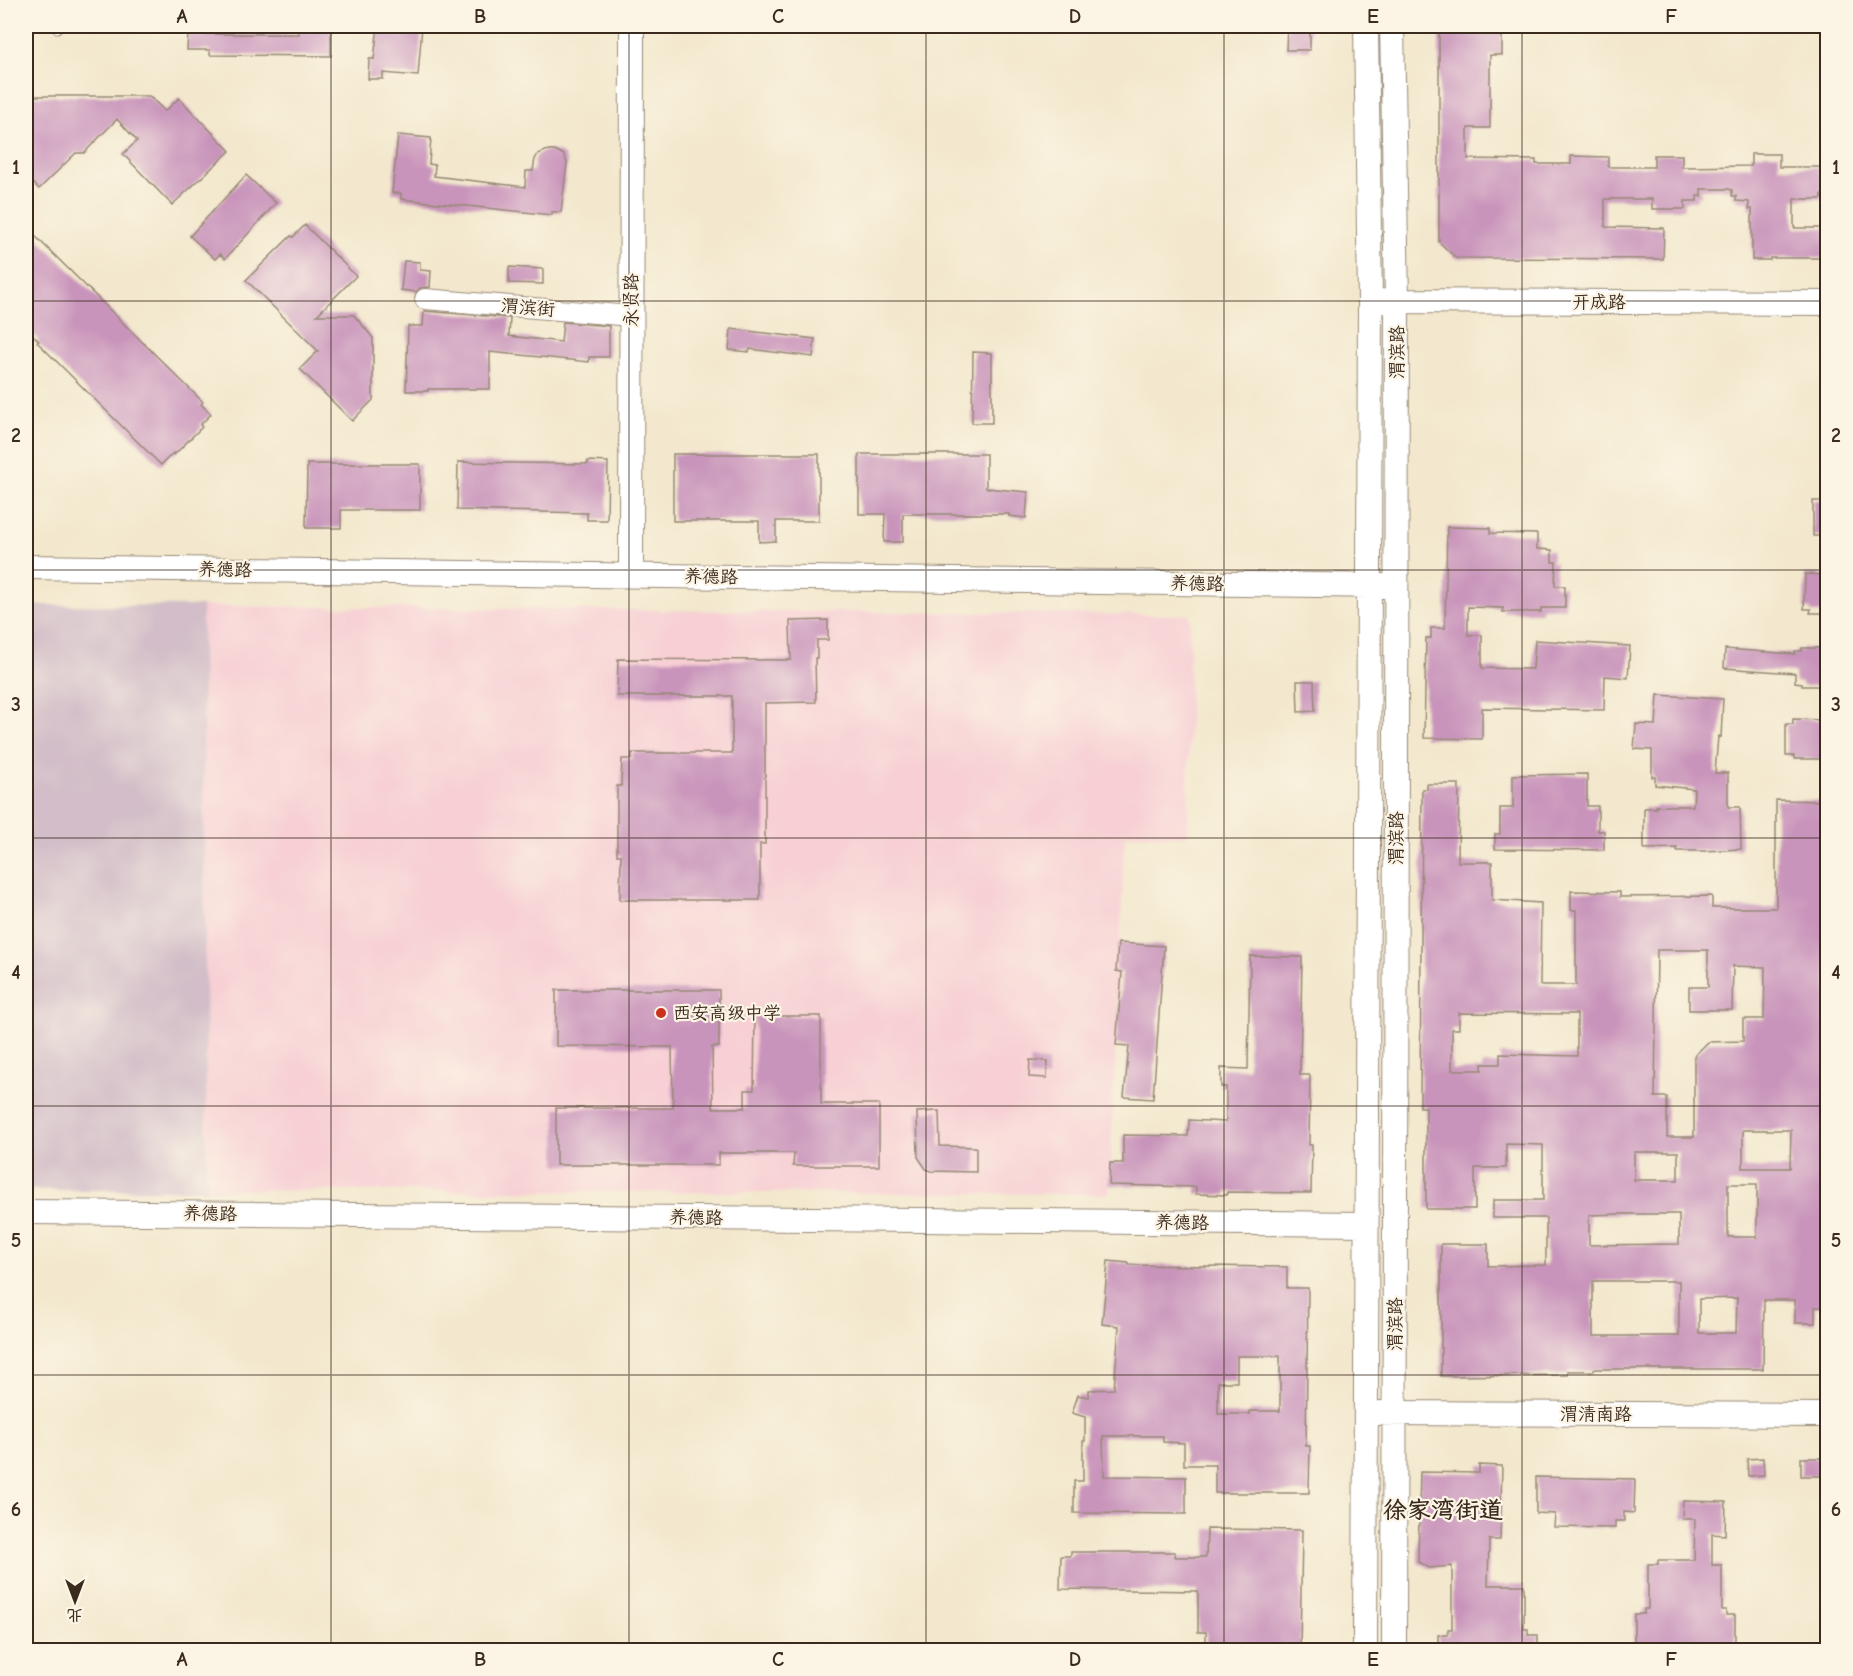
<svg xmlns="http://www.w3.org/2000/svg" width="1853" height="1676" viewBox="0 0 1853 1676" font-family="'Comic Neue','LXGW WenKai TC',sans-serif">
  <style>
    .built { fill: #f7cfd4 }
    .industrial { fill: #d2bdc8 }
    .building { fill: #c994bb; fill-rule: evenodd }
    .lines { fill: none; stroke-linecap: round; stroke-linejoin: round }
    .service-casing { stroke: #978976; stroke-width: 11 }
    .minor-casing { stroke: #978976; stroke-width: 22 }
    .tertiary-casing { stroke: #978976; stroke-width: 26 }
    .service { stroke: #fff; stroke-width: 9 }
    .minor { stroke: #fff; stroke-width: 20 }
    .tertiary { stroke: #fff; stroke-width: 24 }
    .grid { fill: none; stroke: #3b2a1e; stroke-width: 1.5; stroke-opacity: 0.55 }
    .poi-dot { fill: #c8321e; stroke: #fcf5e5; stroke-width: 2 }
    .labels { text-anchor: middle; dominant-baseline: central; stroke-width: 4.5; stroke-linejoin: round; paint-order: stroke }
    .street-label { font-size: 18px; fill: #3b2a1e; stroke: #fcf5e5 }
    .poi-label { font-size: 18px; fill: #3b2a1e; stroke: #fcf5e5; text-anchor: start }
    .district-label { font-size: 24px; font-weight: bold; fill: #3b2a1e; stroke: #fcf5e5 }
    .neatline { fill: none; stroke: #3b2a1e; stroke-width: 2 }
    .grid-label { font-size: 20px; text-anchor: middle; font-weight: bold; fill: #3b2a1e }
  </style>
  <rect width="100%" height="100%" fill="#fcf5e5"/>
  <filter id="ink" filterUnits="userSpaceOnUse"><feTurbulence type="fractalNoise" baseFrequency=".0167" numOctaves="2"/><feDisplacementMap in="SourceGraphic" scale="12" xChannelSelector="R" yChannelSelector="G"/><feConvolveMatrix kernelMatrix="1 2 1 2 8 2 1 2 1" color-interpolation-filters="sRGB"/></filter>
  <filter id="wash" filterUnits="userSpaceOnUse"><feTurbulence type="fractalNoise" baseFrequency=".008" numOctaves="4" result="noise"/><feDisplacementMap in="SourceGraphic" scale="24" xChannelSelector="R" yChannelSelector="G"/><feGaussianBlur stdDeviation="1.35" result="paint"/><feColorMatrix in="noise" values="0 0 0 0 0 0 0 0 0 0 0 0 0 0 0 0 0 1.4 0 .05"/><feComposite in="paint" operator="in"/></filter>
  <g filter="url(#wash)">
    <rect width="100%" height="100%" fill="#f3e8cd"/>
    <path class="built" d="M202,606l988,9 -2,221 -63,-1 -16,359 -902,-4z"/>
    <path class="industrial" d="M26,605l176,1 5,584h-181z"/>
    <g id="blocks">
      <path class="building" d="M299,26h32v30l-121,-1v-5h-23l1,-16h111z
        M378,26h44l-4,50 -35,-3v6h-15l1,-20h5z
        M1287,26h23v24h-24z
        M1439,26h63v29h-12v73h-22v31l68,1v4h35v-8l37,1v10h46v-12h28v12l69,-1v-12h28v13h48v28h-5v4h-28v29h33v30h-57v2h-18v-51h-3v-7l-13,-1v-5h-4v-6l-3,-1h-28v7h-4v5h-12v8h-33v-10h-47v28l59,1 -1,31 -207,-1 -17,-16z
        M26,96h123l16,15 14,-13 51,53 -58,54 -49,-51 14,-13 -20,-22 -33,34h-8l-37,36 -13,-13z
        M398,135l33,3 -2,26 6,1 -1,11 91,11 1,-16h7l2,-12 3,-5 10,-4 11,2 5,3 3,8 -6,49h-9v3l-151,-16v-6h-9z
        M246,175l30,28 -51,56 -5,-5 -5,5 -25,-23z
        M305,225l51,51 -39,39h37l19,23v62l-21,21 -52,-52 18,-18 -72,-71 45,-44 2,1z
        M26,227l177,175 -2,2 10,10 -11,11 2,2 -28,28 -1,-2 -12,12 -124,-123 2,-1 -13,-13z
        M404,261l16,1v8l11,1 -1,16 -10,1 -4,4 -15,-2z
        M509,267l34,2v15l-34,-1z
        M424,311l86,7 -1,18 52,6 2,-20 46,4v31h-20v5l-99,-10v37h-62v2h-22l2,-65h15z
        M731,329l84,10 -2,18 -63,-8 -1,3 -20,-2z
        M973,352l19,1v70h-20z
        M673,454h146v67h-43v20l-17,1v-21h-86z
        M859,454h127v34l42,4 -2,26 -17,-2v-2h-106v28h-19l1,-28h-26z
        M588,461l20,1 -1,58h-20v-7l-130,-3 1,-48 130,2z
        M307,464h113v46h-79v18h-35z
        M1813,501h14v35h-14z
        M1447,527l43,1v5l47,1v15l15,1v12h4l-1,24h10v22h-24v4h-38v-4l-35,-1v28h14v33l51,1 2,-29 95,6 -2,32 -23,-2 -1,34 -122,-2v31l-58,-1 2,-100h5v-10h14z
        M1805,574l22,1v38h-17l1,-4h-7z
        M828,620v20h-11v18h-2l1,44 -51,1v141h-5v56h-140l1,-45h-4v-69h4l1,-27h10v-6h100v-57h-115l1,-37 173,1 -1,-39z
        M1802,648h25v38h-25v-3l-7,-1v-9l-71,-5 1,-19 70,5v-3h7z
        M1297,681h17l1,30 -17,1z
        M1658,695l65,4 -2,38 -3,-1 -3,37h13v34h12l1,42 -36,2h-28v-3l-33,1v-41h12v-2h37l1,-17 -39,-4v-8h-3v-27l-18,-1 2,-25 20,1z
        M1793,719l30,1v4h4v31h-5v4h-28v-3h-8v-32h7z
        M1587,774v32h11v25h6v19l-109,-1v-15h5v-26h13v-33z
        M1427,784h32l-1,78h34v38l49,3 -1,82h36v-75h-5v-19l49,1v5l92,-1v12h64v-108l51,1v506h-12v16h-20v-23h-31l-1,69h-169v2h-26v4l-127,1v-132h47v22l58,-1v-47h-53v-18h50v-55l-37,-1v24h-31v41h-49v-102h-6l2,-318h5zM1657,950h51v37h-19v23h43l1,-44 32,1 -1,52h-21v22l-35,1 -14,14v81h-27v-40h-12zM1459,1013l118,1v42l-77,-2v10h-18v6h-30v-41h7zM1743,1130h48l-1,38h-47zM1634,1152h44v28h-44zM1728,1184h29v53h-29zM1621,1214h58v30l-90,1v-30zM1593,1281h86v55h-86zM1737,1298l-1,35h-37v-34z
        M1118,943l46,3 -11,153 -29,-2 5,-51 -13,-1 6,-73 -6,-1z
        M1250,956l52,1 -2,118h10l-1,70h3l-1,48 -84,-1v3l-31,-1v-7l-87,-2 1,-22h13v-28l65,1 1,-16 37,2v-35h-5v-19l27,1z
        M556,990h163v57h-7l1,61h32v-18h9l1,-74h66v88h58v62h-86l1,-13h-75v12h-163v-57h117l-1,-61 -116,-1z
        M1030,1060l18,1 -1,17 -18,-1z
        M939,1111l1,35 36,1v25l-45,-1 -5,-2 -8,-12 -1,-45z
        M1108,1261l21,2v2l158,2v21h21l-2,158h4l-1,47h-94v-28h-31v-22l-21,-1v-6h-60l1,40 82,1v37l-112,-1v-32h9v-40h2v-24l-13,-4 6,-18 11,2v-7l25,-1 5,-63 -17,-2zM1237,1356h43v55h-30v3h-32v-32h19z
        M1763,1458l1,17 -16,1 -1,-17z
        M1801,1458h21v18h-21z
        M1479,1465l23,1 -2,74h-11l-1,45h36v44h4v6h10v15h-100v-15h10v-6h4v-63l-23,2 -11,-6 2,-90 59,1z
        M1536,1477l99,2 -1,34 -10,-1v9h-9v7l-61,-1 1,-13 -19,-1z
        M1683,1501l43,1 -1,33 -13,-1v31h10v45h4v5h9v32h-18v3h-65v-4h-18v-32h10v-5h4v-45h10v-4h36l1,-41h-13z
        M1207,1529l95,1 -2,120h-94v-18h-8v-41l-138,-2 1,-33h10v-4h104v5h31z"/>
    </g>
  </g>
  <g filter="url(#ink)">
    <use href="#blocks" fill-opacity="0" stroke="#978976" stroke-width="1.5"/>
    <g class="lines">
      <defs>
        <path id="service" d="M57,28v-2"/>
        <path id="minor" d="M425,299l206,17"/>
        <path id="tertiary" d="M1392,26l5,275 -3,1349
          M1381,301l447,2
          M26,567l1360,19
          M631,575l1,-549
          M26,1212l1340,12
          M1380,1413l448,2
          M1365,1650l5,-1349 -4,-275"/>
      </defs>
      <use href="#service" class="service-casing"/>
      <use href="#minor" class="minor-casing"/>
      <use href="#tertiary" class="tertiary-casing"/>
      <use href="#service" class="service"/>
      <use href="#minor" class="minor"/>
      <use href="#tertiary" class="tertiary"/>
    </g>
  </g>
  <path class="grid" d="M331,26v1624M629,26v1624M926,26v1624M1224,26v1624M1522,26v1624M26,301h1802M26,570h1802M26,838h1802M26,1106h1802M26,1375h1802"/>
  <circle class="poi-dot" cx="661" cy="1013" r="6"/>
  <g class="labels">
    <g class="street-label">
      <text transform="translate(631 300) rotate(-90)">永贤路</text>
      <text x="1599" y="302">开成路</text>
      <text transform="translate(528 308) rotate(5)">渭滨街</text>
      <text transform="translate(1397 352) rotate(-90)">渭滨路</text>
      <text transform="translate(225 570) rotate(1)">养德路</text>
      <text transform="translate(711 577) rotate(1)">养德路</text>
      <text transform="translate(1197 584) rotate(1)">养德路</text>
      <text transform="translate(1396 838) rotate(-90)">渭滨路</text>
      <text transform="translate(210 1214) rotate(1)">养德路</text>
      <text transform="translate(696 1218) rotate(1)">养德路</text>
      <text transform="translate(1182 1223) rotate(1)">养德路</text>
      <text transform="translate(1395 1324) rotate(-90)">渭滨路</text>
      <text x="1596" y="1414">渭清南路</text>
    </g>
    <g class="poi-label">
      <text x="673" y="1013">西安高级中学</text>
    </g>
    <g class="district-label">
      <text x="1443" y="1510">徐家湾街道</text>
    </g>
  </g>
  <rect width="1853" height="1676" fill="none" stroke="#fcf5e5" stroke-width="66"/>
  <g transform="translate(75 1601) rotate(180)" stroke="#fcf5e5" stroke-width="4.5" paint-order="stroke">
  <path d="M0-4.5L10 22L0 15L-10 22Z" fill="#3b2a1e"/>
  <text y="-9" font-size="16" font-weight="bold" text-anchor="middle" fill="#3b2a1e">北</text>
  </g>
  <rect x="33" y="33" width="1787" height="1610" class="neatline"/>
  <g class="grid-label">
    <text x="182" y="23">A</text>
    <text x="480" y="23">B</text>
    <text x="778" y="23">C</text>
    <text x="1075" y="23">D</text>
    <text x="1373" y="23">E</text>
    <text x="1671" y="23">F</text>
    <text x="16" y="174">1</text>
    <text x="1836" y="174">1</text>
    <text x="16" y="442">2</text>
    <text x="1836" y="442">2</text>
    <text x="16" y="711">3</text>
    <text x="1836" y="711">3</text>
    <text x="16" y="979">4</text>
    <text x="1836" y="979">4</text>
    <text x="16" y="1247">5</text>
    <text x="1836" y="1247">5</text>
    <text x="16" y="1516">6</text>
    <text x="1836" y="1516">6</text>
    <text x="182" y="1666">A</text>
    <text x="480" y="1666">B</text>
    <text x="778" y="1666">C</text>
    <text x="1075" y="1666">D</text>
    <text x="1373" y="1666">E</text>
    <text x="1671" y="1666">F</text>
  </g>
</svg>
